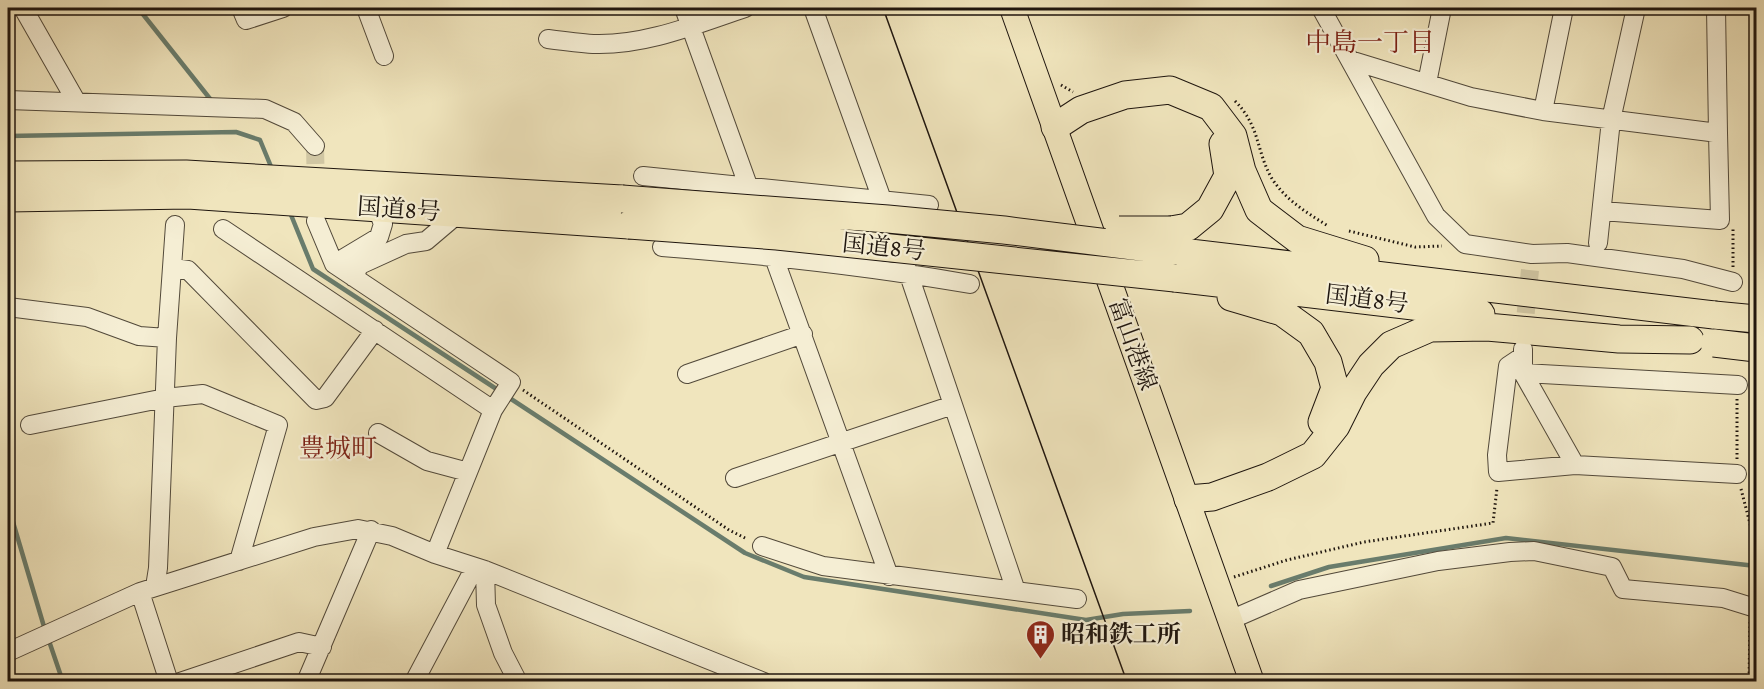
<svg xmlns="http://www.w3.org/2000/svg" width="1764" height="689" viewBox="0 0 1764 689" font-family="Alegreya,'Noto Serif JP',serif">
  <style>
    .lines { fill: none; stroke-linecap: round; stroke-linejoin: round }
    .stream { stroke: #697c6c; stroke-width: 4.5 }
    .minor-tunnel { stroke: #d0c6a3; stroke-width: 18; stroke-dasharray: 18 9; stroke-linecap: butt }
    .minor-casing { stroke: #52493a; stroke-width: 20 }
    .major-casing { stroke: #1e150e; stroke-width: 26 }
    .highway-casing { stroke: #1e150e; stroke-width: 29 }
    .path { stroke: #1e150e; stroke-width: 3; stroke-dasharray: 1.5 3; stroke-linecap: butt }
    .minor { stroke: #f5eed4; stroke-width: 18 }
    .major { stroke: #f0e5bd; stroke-width: 24 }
    .highway { stroke: #f0e5bd; stroke-width: 27 }
    .tram { stroke: #1e150e; stroke-width: 1.5 }
    .highway-bridge-casing { stroke: #1e150e; stroke-width: 29; stroke-linecap: butt }
    .highway-bridge { stroke: #f0e5bd; stroke-width: 27 }
    .labels { text-anchor: middle; dominant-baseline: central; stroke-width: 4.5; stroke-linejoin: round; paint-order: stroke }
    .street-label { font-size: 24px; fill: #1e150e; stroke: #f5eed4 }
    .poi-label { font-size: 24px; font-weight: bold; fill: #1e150e; stroke: #f5eed4; text-anchor: start }
    .neighbourhood-label { font-size: 26px; fill: #7a1f14; stroke: #f5eed4 }
  </style>
  <rect width="100%" height="100%" fill="#f0e5bd"/>
  <filter id="stains"><feTurbulence type="fractalNoise" baseFrequency=".00333" numOctaves="4"/><feColorMatrix values="0 0 0 0 .2 0 0 0 0 .09 0 0 0 0 .02 0 0 0 .5 -.17"/></filter>
  <radialGradient id="worn" r=".72"><stop offset=".6" stop-color="#630" stop-opacity="0"/><stop offset="1" stop-color="#630" stop-opacity=".3"/></radialGradient>
  <g class="lines">
    <path class="stream" d="M138,8l73,92
      M8,136l228,-4 24,8 12,29
      M289,210l24,59 188,123
      M508,397l237,156 59,24 282,43 37,-6 67,-3
      M8,510l2,2 35,118
      M1271,586l58,-19 177,-29 250,28
      M48,638l15,44"/>
    <path class="minor-tunnel" d="M315,146l1,46
      M1523,340l7,-70"/>
    <defs>
      <path id="minor" d="M23,8l53,93
        M241,8l5,12 37,-12
        M366,8l18,48
        M684,8l205,568
        M813,8l94,261 109,322
        M1321,8l115,208 29,28 67,10 35,-1 116,16 50,13
        M1716,8l2,125
        M548,39c15,2 30,4 45,5 52,2 104,-20 152,-36
        M1350,60l121,37 72,14 175,22 2,87 -118,-9
        M1427,83l15,-75
        M8,100l257,9 29,13 21,24
        M1543,111l21,-103
        M643,176l286,29
        M316,221l18,43 177,118 -18,28 -58,144
        M223,229l270,181
        M1598,243l13,-123 25,-112
        M662,247c104,8 206,19 308,37
        M334,264l45,-27 4,-13 -6,-16
        M173,268l15,2 128,130 9,-2 50,-68
        M353,277l7,-12 46,-21 20,-3 33,-28
        M8,307l79,10 52,19 28,2
        M1523,349v24l52,92 162,9
        M1523,356l-15,10 -11,89 1,17 77,-7
        M1523,373l215,12
        M687,374l116,-40
        M30,425l135,-27 38,-4 75,31 -39,136
        M378,433l49,28 41,11
        M735,478l218,-73
        M762,546l61,20 254,33
        M485,570l1,35 17,48 15,29
        M155,587l3,-19 9,-230 8,-113
        M140,592l29,90
        M1230,620l69,-30 139,-29 72,-9 24,-1 78,16 11,22 100,9 29,9
        M8,652l132,-60 174,-55 44,-8 34,7 43,18 50,16 279,112
        M180,682l119,-40 23,5
        M306,682l65,-152
        M414,682l61,-115"/>
      <path id="major" d="M1012,8l240,674"/>
      <path id="highway" d="M1055,127l26,-17 44,-15 45,-5 41,17 22,29 9,35 17,39 38,29 68,21
        M8,175l178,-1 436,25
        M8,198l180,-3 441,30
        M1171,230l17,-3 22,-18 18,-33 -5,-32
        M1173,251l541,64
        M1175,278l306,36
        M1231,297l51,15 29,21 17,29 7,26 -13,34
        M1188,499l24,-2 56,-20 45,-22 23,-29 17,-34 18,-27 20,-20 39,-17 57,-1 132,12 71,1"/>
    </defs>
    <use href="#minor" class="minor-casing"/>
    <use href="#major" class="major-casing"/>
    <use href="#highway" class="highway-casing"/>
    <path class="path" d="M1061,85l12,7
      M1235,101c25,25 21,49 36,76 14,23 35,35 57,49
      M1349,231l66,16 27,-1
      M1733,267v-39
      M523,390l206,140 18,9
      M1737,459v-60
      M1741,489l13,50 -1,53
      M1234,577l53,-17 77,-18 129,-19 4,-35
      M1749,682l1,-60"/>
    <use href="#minor" class="minor"/>
    <use href="#major" class="major"/>
    <use href="#highway" class="highway"/>
    <path class="tram" d="M883,8l244,674"/>
    <defs>
      <path id="highway-bridge" d="M622,199l266,20 116,11 169,21
        M629,225l148,11 398,42
        M1119,230h52
        M1714,315l42,4
        M1714,343l42,5"/>
    </defs>
    <use href="#highway-bridge" class="highway-bridge-casing"/>
    <use href="#highway-bridge" class="highway-bridge"/>
  </g>
  <defs>
    <symbol id="building-pin" viewBox="-11 -11 22 30"><path d="M0 17L-7.5 6A9.5 9.5 0 1 1 7.5 6Z" fill="#8f2418" stroke="#f5eed4"/><path d="M-4-6H4V6H1V3H-1V6H-4ZM-2.5-4.3h1.7v1.8h-1.7ZM.8-4.3h1.7v1.8H.8ZM-2.5-1h1.7V.8h-1.7ZM.8-1h1.7V.8H.8Z" fill="#fff"/></symbol>
  </defs>
  <g fill-rule="evenodd">
    <use href="#building-pin" x="1024" y="618" width="33" height="45"/>
  </g>
  <g class="labels">
    <g class="street-label">
      <text transform="translate(399 209) rotate(4)">国道8号</text>
      <text transform="translate(884 247) rotate(6)">国道8号</text>
      <text transform="translate(1367 299) rotate(7)">国道8号</text>
      <text transform="translate(1133 344) rotate(70)">富山港線</text>
    </g>
    <g class="poi-label">
      <text x="1061" y="634">昭和鉄工所</text>
    </g>
    <g class="neighbourhood-label">
      <text x="1370" y="42">中島一丁目</text>
      <text x="338" y="448">豊城町</text>
    </g>
  </g>
  <rect width="1764" height="689" fill="none" stroke="#f0e5bd" stroke-width="30"/>
  <rect x="9" y="9" width="1746" height="671" fill="none" stroke="#1e150e" stroke-width="3"/>
  <rect x="15" y="15" width="1734" height="659" fill="none" stroke="#1e150e" stroke-width="1.5"/>
  <rect width="100%" height="100%" filter="url(#stains)"/>
  <rect width="100%" height="100%" fill="url(#worn)"/>
</svg>
